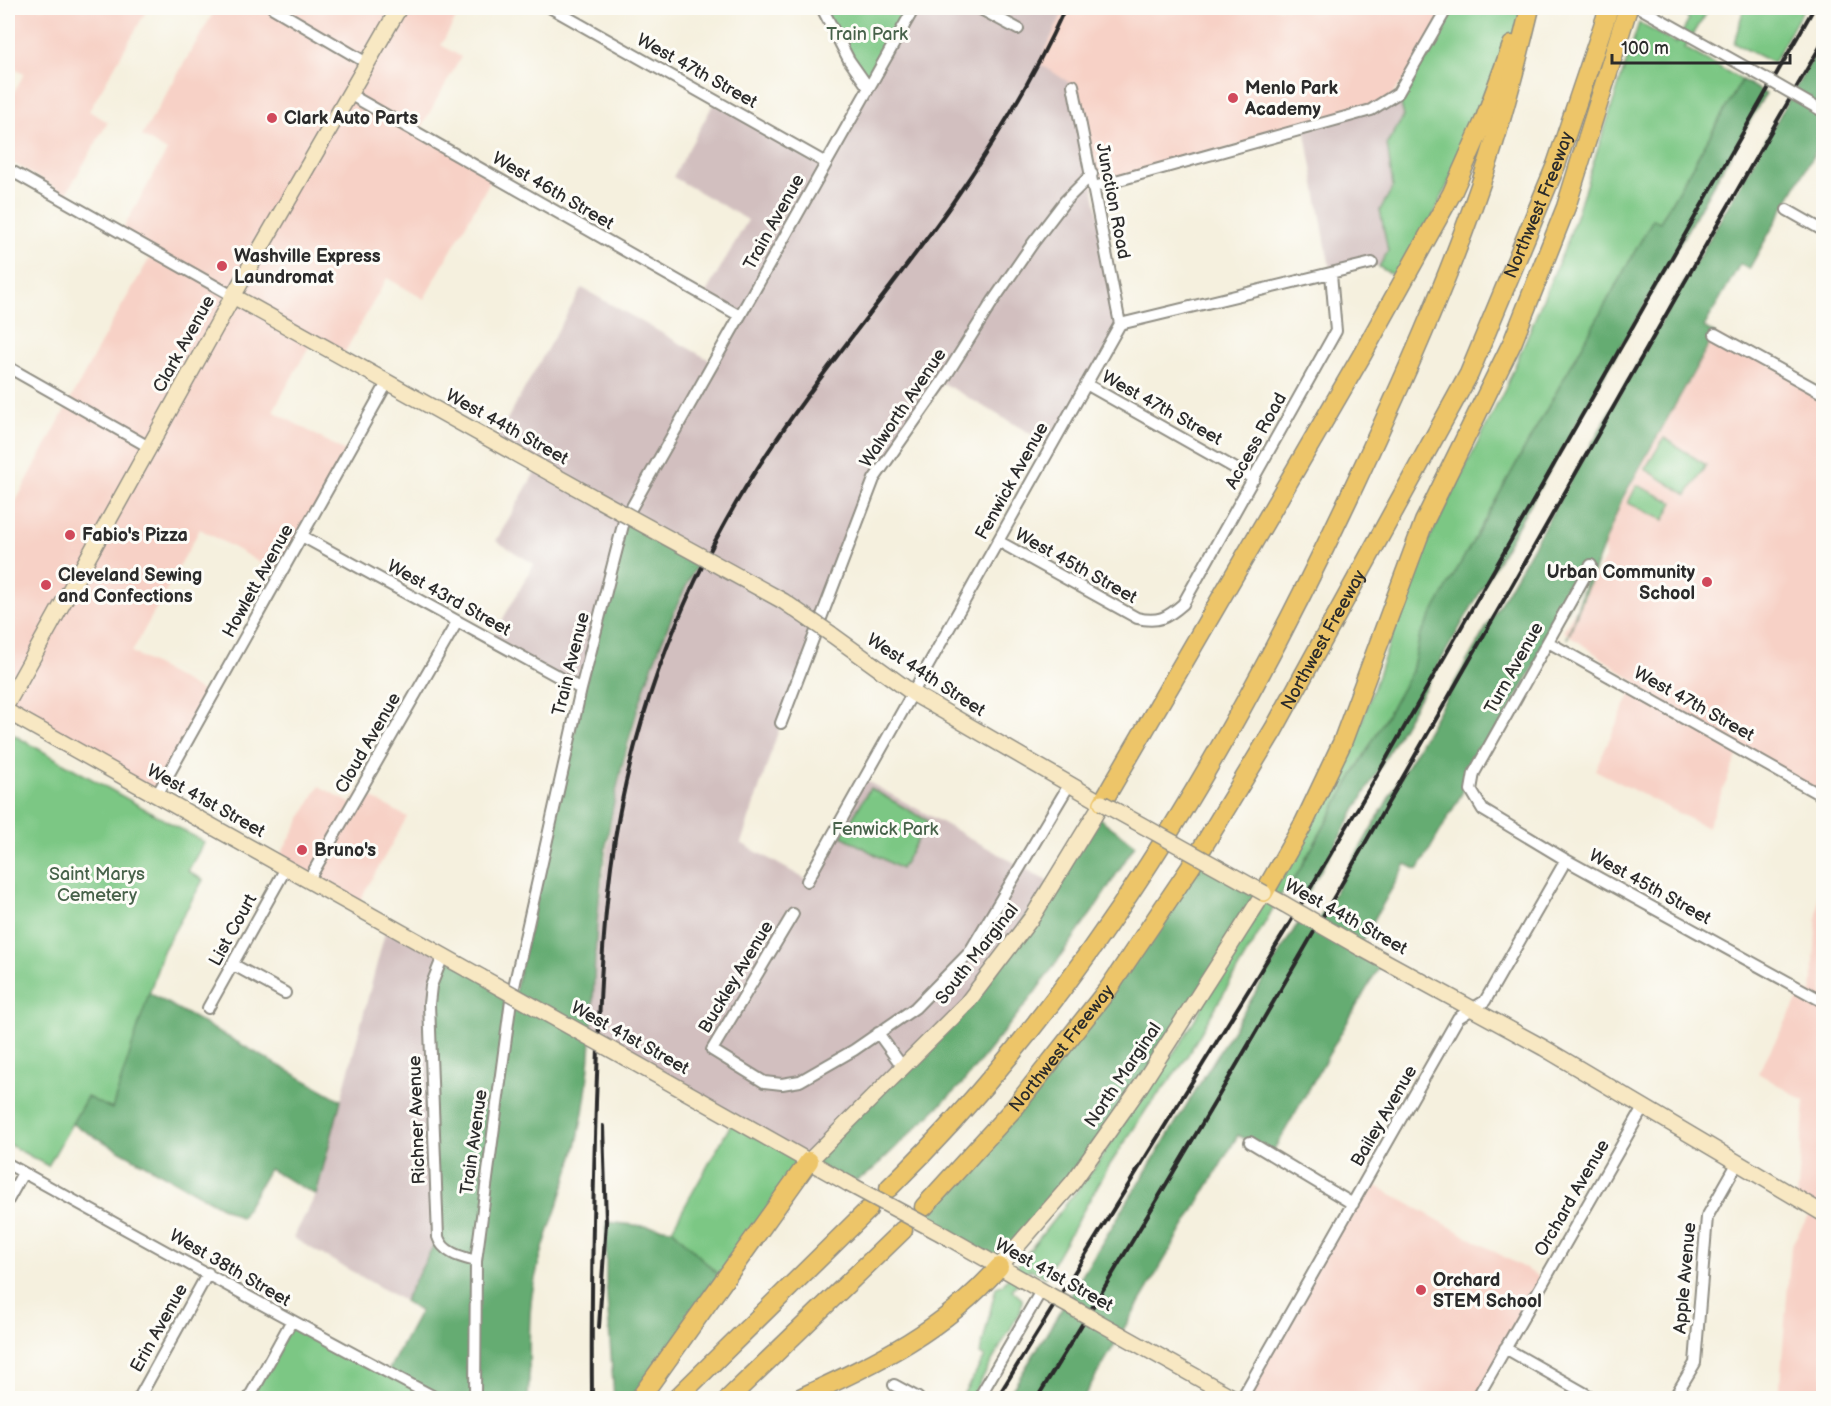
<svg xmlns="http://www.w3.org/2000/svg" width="1831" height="1406" viewBox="0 0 1831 1406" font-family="'Balsamiq Sans',sans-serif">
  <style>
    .built { fill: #f7d1c6 }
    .industrial { fill: #d2bfbf }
    .green { fill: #7cc784; stroke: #547958; stroke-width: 1.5 }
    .forest { fill: #65ac72; stroke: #486c4e; stroke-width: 1.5 }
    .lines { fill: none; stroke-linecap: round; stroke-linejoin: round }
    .street-casing { stroke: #908e84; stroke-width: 14 }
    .secondary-casing { stroke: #908e84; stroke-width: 18 }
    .highway-casing { stroke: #908e84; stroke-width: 21 }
    .street { stroke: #fff; stroke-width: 10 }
    .secondary { stroke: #f8e8c3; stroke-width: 15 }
    .highway { stroke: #edc569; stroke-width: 18 }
    .rail { stroke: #2b2b2b; stroke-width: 4 }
    .street-bridge-casing { stroke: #908e84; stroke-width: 14; stroke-linecap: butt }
    .secondary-bridge-casing { stroke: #908e84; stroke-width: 18; stroke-linecap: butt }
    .street-bridge { stroke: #fff; stroke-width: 10 }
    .secondary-bridge { stroke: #f8e8c3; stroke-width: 15 }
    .poi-dot { fill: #d1495b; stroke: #fdfcf7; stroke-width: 2 }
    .labels { text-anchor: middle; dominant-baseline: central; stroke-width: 6; stroke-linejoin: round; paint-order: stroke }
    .park-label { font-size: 18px; fill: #47624a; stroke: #fdfcf7 }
    .street-label { font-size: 18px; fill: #2b2b2b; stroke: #fdfcf7 }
    .poi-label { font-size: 18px; font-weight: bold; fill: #2b2b2b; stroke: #fdfcf7; text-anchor: start }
  </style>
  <rect width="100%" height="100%" fill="#fdfcf7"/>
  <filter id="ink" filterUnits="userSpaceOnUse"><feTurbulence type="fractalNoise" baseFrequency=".0167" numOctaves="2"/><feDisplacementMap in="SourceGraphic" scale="12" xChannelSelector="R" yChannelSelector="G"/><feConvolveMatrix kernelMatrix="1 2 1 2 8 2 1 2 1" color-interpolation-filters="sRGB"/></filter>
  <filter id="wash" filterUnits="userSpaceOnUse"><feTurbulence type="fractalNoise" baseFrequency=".008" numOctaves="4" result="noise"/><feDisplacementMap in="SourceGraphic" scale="24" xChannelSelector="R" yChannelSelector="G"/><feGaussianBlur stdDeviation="1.35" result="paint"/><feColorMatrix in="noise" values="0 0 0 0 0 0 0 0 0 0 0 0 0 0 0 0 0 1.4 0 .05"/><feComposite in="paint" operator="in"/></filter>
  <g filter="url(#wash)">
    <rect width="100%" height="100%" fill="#f5f0de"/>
    <path class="built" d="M8,8h140l-59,103 19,11 -42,72 -58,-34v-57l16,-29 -16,-9z
      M216,8h246l-21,37 20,12 -43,76 75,43 -69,123 -37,-21 -45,79 -30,-16 -39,70 75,42 -67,121 -81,-45 -68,123 80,45 -55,98 -149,-83v-196l102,-190 44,-75 -33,-19 46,-81 -25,-15z
      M1065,8h382l-34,61 -28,34 -291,84 -55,-124z
      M1715,334l108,60v403l-83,-48 -33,79 -112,-58 41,-88 -73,-51 42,-73 -2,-22z
      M319,786l33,18 8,-13 47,26 -51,90 -80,-44z
      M1823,854v544h-44l12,-152 22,-38 -16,-9 8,-98 -47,-28 45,-83 9,4 6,-98z
      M1366,1180l178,99 -67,119h-235z"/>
    <path class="industrial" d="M914,8h151l-26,55 34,22 47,239 -70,121 -107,-62 -69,96 -93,244 -40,120 66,37 58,-100 188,104 -86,119 -158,158 -217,-122 5,-117 18,-124 29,-107 20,-56 37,-80 -120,134 -90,-49 43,-76 -38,-23 42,-74 -44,-25 88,-154 131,74 27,-45 -36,-21 44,-76 -75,-43 41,-74 112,61z
      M1398,93l37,131 -32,57 -31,-18 -41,11 -26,-146 66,-18z
      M387,925l56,31 -5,281 -34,64 -111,-63 23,-43z"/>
    <path class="green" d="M822,8h92l-46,79z
      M1447,8h83l-127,273 -24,-14 9,-16 -8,-41 13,-23 -6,-43 17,-28 -6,-23z
      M1682,8h21l3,6 -21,34 57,32 -82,143 -7,-4 -233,417 -8,35 -124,219 -3,-2 -103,177 -34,42 -39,59 -64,111 -15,-8 -18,21 10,9 -1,11 -50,88h-10l24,-41 -5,-3 16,-67 6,-2 91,-115 42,-65 47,-64 169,-289 68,-193 86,-170 63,-149 71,-217 37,20 13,-23z
      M1744,8h60l-31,55 -39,-20z
      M1664,438l42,27 -19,30 -42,-26z
      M1637,485l36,17 -9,18 -36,-17z
      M12,734l192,108 -16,29 15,9 -40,71 -51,159 -25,-13 -39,69 -40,-22v-401z
      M870,788l58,33 -27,48 -59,-33z
      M734,1119l75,42 -84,121 -53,-53z
      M291,1322l145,76h-187z"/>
    <path class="forest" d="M1823,40v98l-74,131 -9,-5 -36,63 11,7 -93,165 -55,140 23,-70 -172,301 -12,-6 -47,82 24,14 -112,195 -33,-20 -155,263h-76l296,-483 14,8z
      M1742,80l24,14 -3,4 -457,798 -16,-9 122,-216 8,-35 233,-417 7,3z
      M623,521l79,34c-60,111 -95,241 -105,367 -5,69 -3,139 -17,207 -11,57 -39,109 -48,166 -5,33 -1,70 -4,103h-92l-49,-25 33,-62 -16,-10 34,-64 -9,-226 14,-55 71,40z
      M1095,815l40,30 -42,66 -60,84 -71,89 -94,90 -19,10 -40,-23 158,-158z
      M1198,856l66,37 -124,194 -141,180 -87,-49 103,-111z
      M149,993l192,107 -25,95 -47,-26 -28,49 -169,-94 15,-27 25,12z
      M606,1222l66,7 53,53 -85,116h-26l-8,-115z"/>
  </g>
  <g filter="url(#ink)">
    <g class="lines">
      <defs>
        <path id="street" d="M273,8l94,55
          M551,8l275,155
          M822,8l27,52 19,27
          M979,8l39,21
          M1640,8l125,70
          M1073,85l47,239
          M349,94l391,222
          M8,169l225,127
          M1094,187l277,-77 27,-17 49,-85
          M1787,210l37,21
          M1715,334l109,60
          M8,367l141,80
          M1086,384l168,95
          M302,536l279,153
          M998,541l139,77c21,5 30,0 46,-14l153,-273 -5,-57
          M1591,565l-117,208 -3,17 12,20 83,50 258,142
          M1548,642l276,155
          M781,723l93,-244 68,-97 51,-81 40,-58 32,-42 27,-27
          M157,795l230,-412
          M308,881l149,-259
          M807,881l313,-557 252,-61
          M793,914l-81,136 52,32 18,2 18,-3 54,-31 61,-42 54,-55 100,-168
          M443,956l-12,30 -2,18 9,233c5,16 23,20 38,24
          M232,964l53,29
          M208,1008l78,-140
          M878,1033l24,33
          M1250,1142l103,62
          M8,1164c142,79 284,158 428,234
          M8,1200l15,-27
          M1505,1348l88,50
          M894,1385l24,13
          M139,1398l69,-125
          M249,1398l42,-76
          M475,1398l1,-137 35,-261 70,-311 43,-168 290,-513
          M979,1398l62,-107
          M1242,1398l216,-380 27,-17 81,-141
          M1477,1398l166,-290
          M1674,1398l21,-35 12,-146 30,-53"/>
        <path id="secondary" d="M233,296l362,202
          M8,702l225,-406 166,-288
          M8,712l473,265
          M1359,947l185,101 280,166
          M626,1058l223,126
          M809,1161l158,-158 66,-87 69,-113 -188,-109 -83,-60
          M942,1234l109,62
          M999,1267l74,-85 67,-95 124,-194 20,11
          M1093,1319l141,79"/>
        <g id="highway">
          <path d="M1102,803l260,-448 90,-162 32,-72 28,-76"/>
          <path d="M1264,893l40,-70 38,-80 82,-221 89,-181 53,-134 62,-199"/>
          <path d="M889,1188c198,-194 342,-440 459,-689 52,-111 103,-223 141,-340 16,-50 29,-101 41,-151"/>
          <path id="s1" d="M924,1207l91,-100 94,-119 81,-120 84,-139 195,-355 87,-209 53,-157"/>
          <path d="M640,1398l169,-237"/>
          <path d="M677,1398l191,-188"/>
          <path d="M729,1398l174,-168"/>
          <path d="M800,1398c75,-35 143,-66 199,-131"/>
        </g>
      </defs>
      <use href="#street" class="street-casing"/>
      <use href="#secondary" class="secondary-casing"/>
      <use href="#highway" class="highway-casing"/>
      <use href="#street" class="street"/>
      <use href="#secondary" class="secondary"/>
      <use href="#highway" class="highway"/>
      <path class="rail" d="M599,1327l7,-105 -3,-96
        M592,1398c-1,-99 1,-197 4,-296 3,-79 5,-158 15,-236 17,-132 65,-264 134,-378 61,-100 139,-188 206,-283 44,-63 83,-128 114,-197
        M997,1398l288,-467 87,-147 442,-776
        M1037,1398c274,-445 524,-906 787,-1358"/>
      <defs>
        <path id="street-bridge" d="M1765,78l59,34"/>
        <path id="secondary-bridge" d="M595,498l188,103 48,33
          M1102,803l162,90
          M1284,904l75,43
          M481,977l145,81
          M849,1184l93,50
          M1051,1296l42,23"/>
      </defs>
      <use href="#street-bridge" class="street-bridge-casing"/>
      <use href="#secondary-bridge" class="secondary-bridge-casing"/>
      <use href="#street-bridge" class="street-bridge"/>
      <use href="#secondary-bridge" class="secondary-bridge"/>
    </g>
  </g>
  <g class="poi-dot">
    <circle cx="1233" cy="98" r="6"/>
    <circle cx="272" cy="118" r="6"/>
    <circle cx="222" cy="266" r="6"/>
    <circle cx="70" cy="535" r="6"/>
    <circle cx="1707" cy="582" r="6"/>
    <circle cx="46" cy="585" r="6"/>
    <circle cx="302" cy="850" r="6"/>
    <circle cx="1421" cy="1290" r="6"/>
  </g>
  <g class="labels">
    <g class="park-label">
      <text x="867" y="34">Train Park</text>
      <text x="885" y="829">Fenwick Park</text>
      <text x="97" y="874">Saint Marys<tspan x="97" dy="21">Cemetery</tspan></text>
    </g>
    <g class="street-label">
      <text transform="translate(697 71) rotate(29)">West 47th Street</text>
      <text transform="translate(553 191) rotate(30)">West 46th Street</text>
      <text transform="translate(1113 201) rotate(79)">Junction Road</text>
      <text stroke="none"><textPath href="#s1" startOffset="1182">Northwest Freeway</textPath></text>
      <text transform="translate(774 222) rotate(-61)">Train Avenue</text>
      <text transform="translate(184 344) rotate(-61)">Clark Avenue</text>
      <text transform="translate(903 408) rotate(-56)">Walworth Avenue</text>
      <text transform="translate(1162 408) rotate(29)">West 47th Street</text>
      <text transform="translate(507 427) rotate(29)">West 44th Street</text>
      <text transform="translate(1256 441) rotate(-61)">Access Road</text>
      <text transform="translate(1012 481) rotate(-61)">Fenwick Avenue</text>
      <text transform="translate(1076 566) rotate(29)">West 45th Street</text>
      <text transform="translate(258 581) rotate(-61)">Howlett Avenue</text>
      <text transform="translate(449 598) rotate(29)">West 43rd Street</text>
      <text stroke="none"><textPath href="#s1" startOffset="696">Northwest Freeway</textPath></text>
      <text transform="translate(571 664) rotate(-76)">Train Avenue</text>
      <text transform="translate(1514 668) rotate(-61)">Turn Avenue</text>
      <text transform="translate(926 675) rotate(33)">West 44th Street</text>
      <text transform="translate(1694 704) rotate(29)">West 47th Street</text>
      <text transform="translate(368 743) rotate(-60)">Cloud Avenue</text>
      <text transform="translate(206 801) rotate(29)">West 41st Street</text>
      <text transform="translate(1650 887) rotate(29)">West 45th Street</text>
      <text transform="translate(1346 917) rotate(29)">West 44th Street</text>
      <text transform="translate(233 930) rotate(-61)">List Court</text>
      <text transform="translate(977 954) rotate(-52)">South Marginal</text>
      <text transform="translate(736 977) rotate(-59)">Buckley Avenue</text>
      <text transform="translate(630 1038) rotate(29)">West 41st Street</text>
      <text stroke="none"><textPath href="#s1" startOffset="210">Northwest Freeway</textPath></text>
      <text transform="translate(1123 1075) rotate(-56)">North Marginal</text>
      <text transform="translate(1384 1116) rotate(-60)">Bailey Avenue</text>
      <text transform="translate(417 1120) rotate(-92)">Richner Avenue</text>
      <text transform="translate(474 1142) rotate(-82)">Train Avenue</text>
      <text transform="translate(1572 1198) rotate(-60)">Orchard Avenue</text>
      <text transform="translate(230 1268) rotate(30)">West 38th Street</text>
      <text transform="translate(1054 1275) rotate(29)">West 41st Street</text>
      <text transform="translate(1685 1278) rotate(-85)">Apple Avenue</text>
      <text transform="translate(159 1328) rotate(-61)">Erin Avenue</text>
    </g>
    <g class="poi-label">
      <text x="1245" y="88">Menlo Park<tspan x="1245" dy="21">Academy</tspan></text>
      <text x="284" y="118">Clark Auto Parts</text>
      <text x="234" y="256">Washville Express<tspan x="234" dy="21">Laundromat</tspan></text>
      <text x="82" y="535">Fabio's Pizza</text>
      <text x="1695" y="572" text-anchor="end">Urban Community<tspan x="1695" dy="21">School</tspan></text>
      <text x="58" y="575">Cleveland Sewing<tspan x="58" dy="21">and Confections</tspan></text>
      <text x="314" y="850">Bruno's</text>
      <text x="1433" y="1280">Orchard<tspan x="1433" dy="21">STEM School</tspan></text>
    </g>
  </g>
  <rect width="1831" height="1406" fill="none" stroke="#fdfcf7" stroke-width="30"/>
  <path d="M1612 54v9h178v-9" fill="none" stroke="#2b2b2b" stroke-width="3"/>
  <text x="1621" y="54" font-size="18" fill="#2b2b2b" stroke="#fdfcf7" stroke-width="4.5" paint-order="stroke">100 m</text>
</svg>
